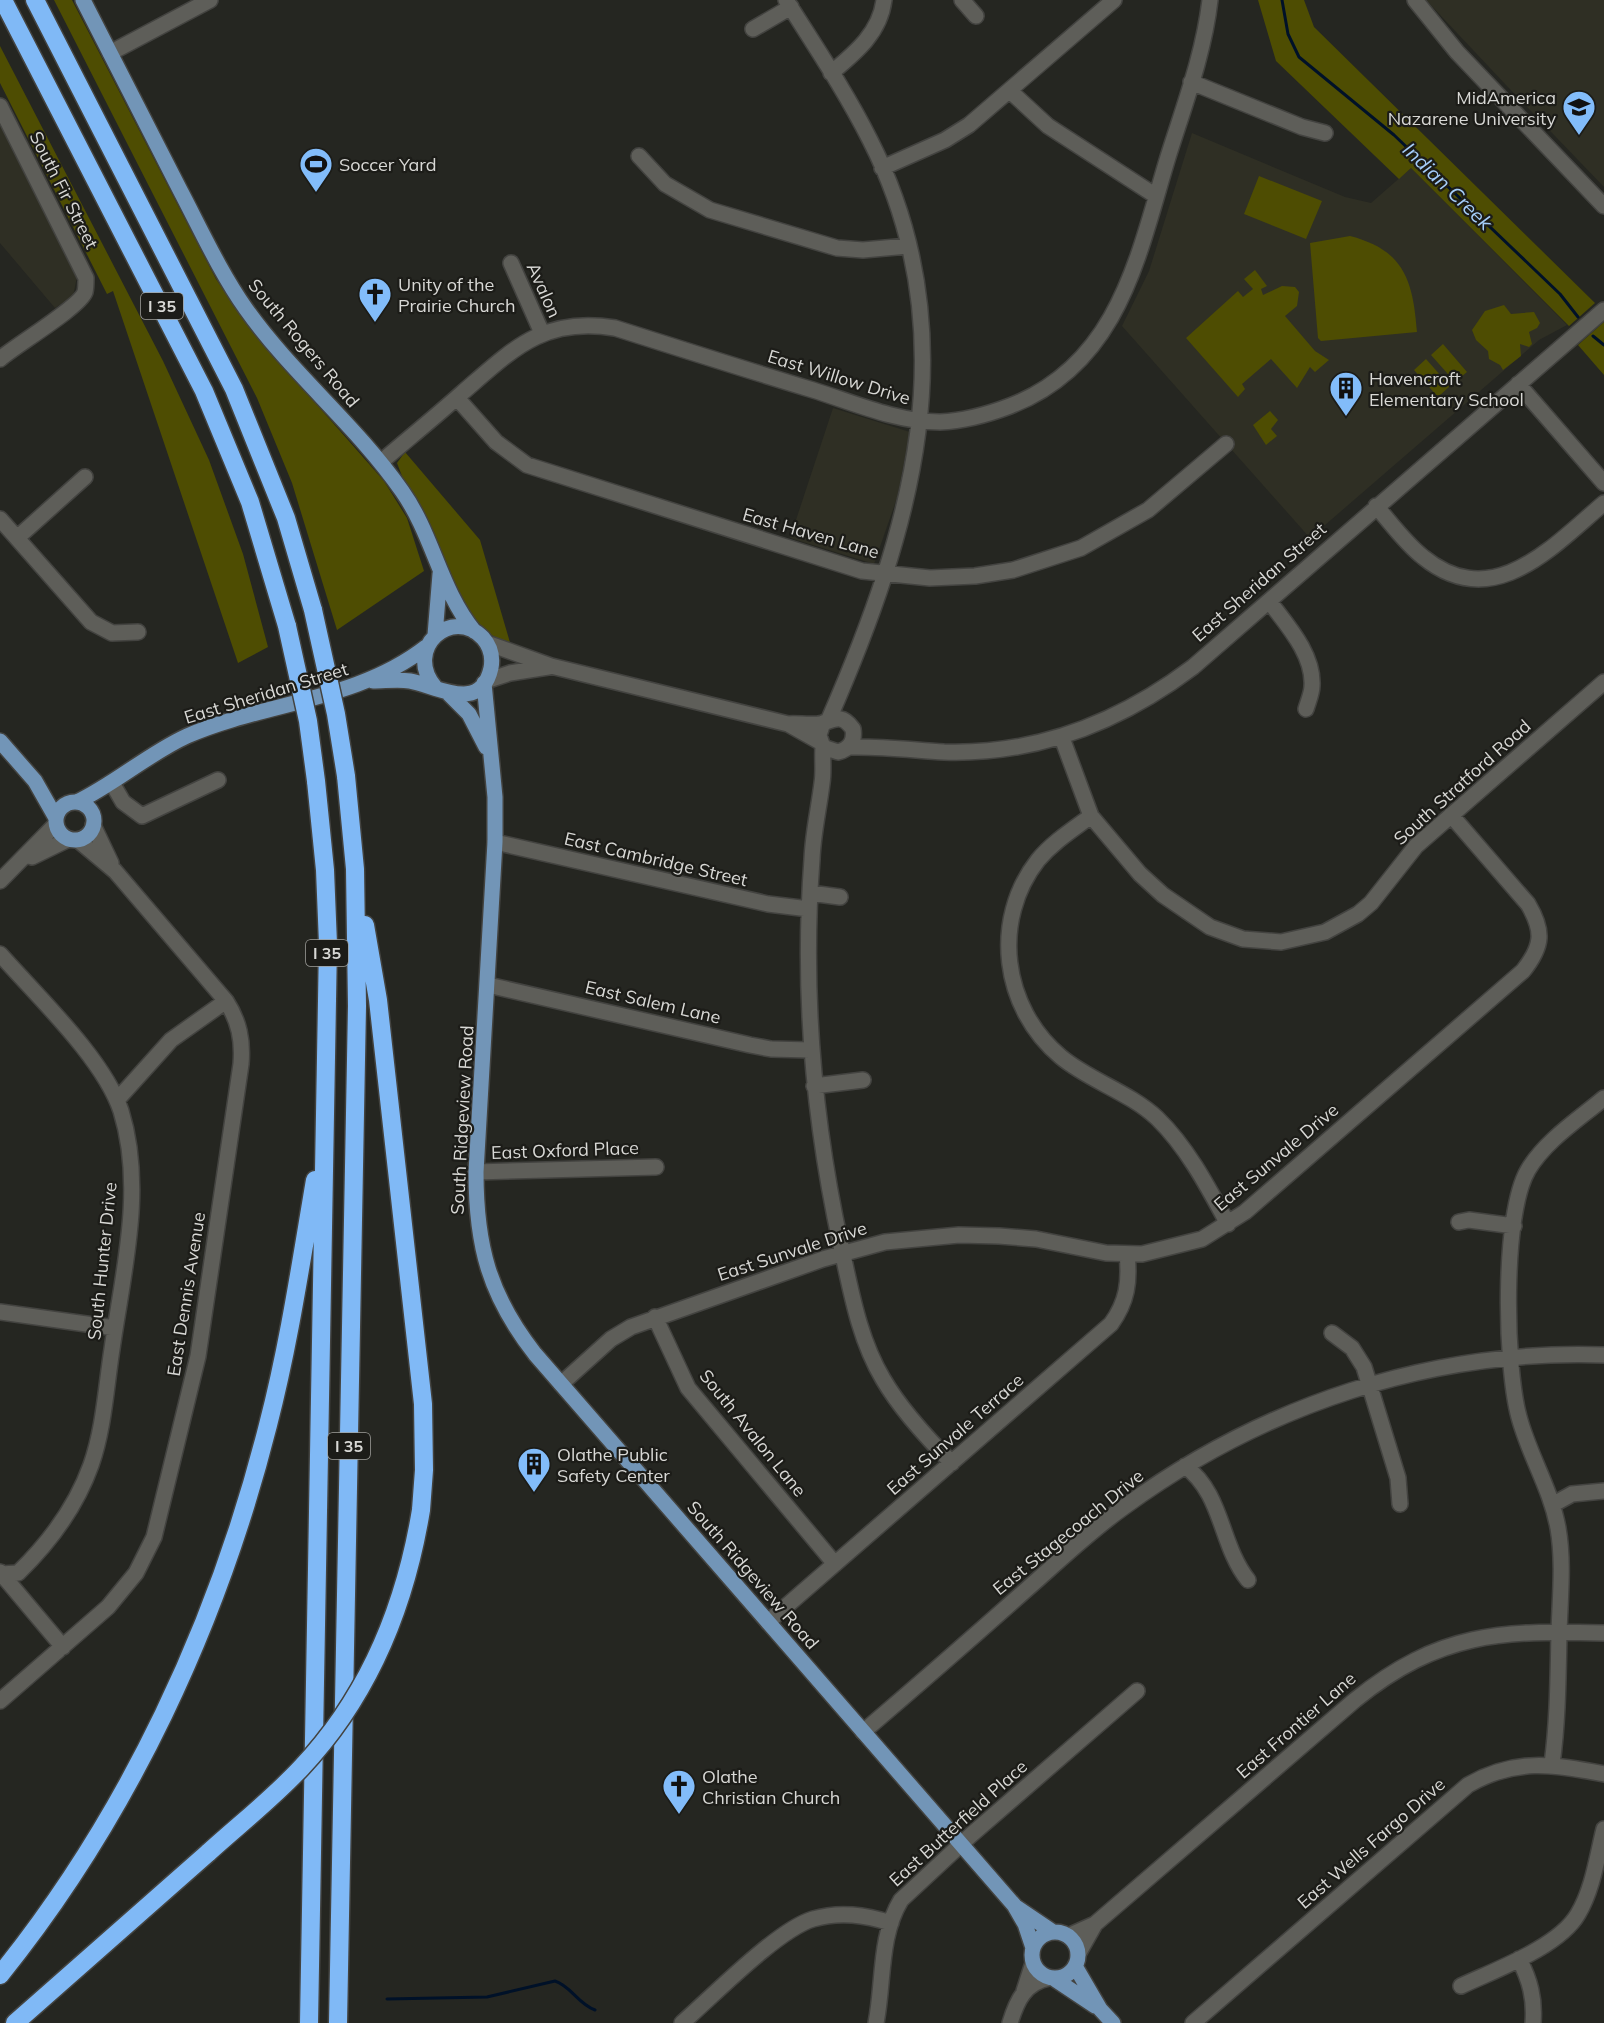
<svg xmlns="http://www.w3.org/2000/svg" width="1604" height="2023" viewBox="0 0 1604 2023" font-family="Mulish,sans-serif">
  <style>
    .built { fill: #2f2f24 }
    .green { fill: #4e4d02 }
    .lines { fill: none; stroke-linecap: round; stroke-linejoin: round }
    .stream { stroke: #001128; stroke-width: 3 }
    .minor-casing { stroke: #434340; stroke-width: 18 }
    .major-casing { stroke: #434340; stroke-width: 18 }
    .highway-casing { stroke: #434340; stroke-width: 21 }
    .minor { stroke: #5e5e59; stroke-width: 15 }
    .major { stroke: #7295b7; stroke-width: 15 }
    .highway { stroke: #80b9f6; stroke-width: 18 }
    .highway-bridge-casing { stroke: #434340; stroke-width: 21; stroke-linecap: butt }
    .highway-bridge { stroke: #80b9f6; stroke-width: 18 }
    .labels { text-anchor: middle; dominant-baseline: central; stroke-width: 4.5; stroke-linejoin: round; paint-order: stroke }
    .shield { fill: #1c1c18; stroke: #a0a09c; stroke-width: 1.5 }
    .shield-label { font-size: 16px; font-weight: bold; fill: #d8d8d5 }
    .poi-label { font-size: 18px; fill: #d8d8d5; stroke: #1c1c18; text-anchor: start }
    .street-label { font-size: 18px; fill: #d8d8d5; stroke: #1c1c18 }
    .water-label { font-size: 20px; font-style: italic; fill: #a5cdf9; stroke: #1c1c18 }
  </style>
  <rect width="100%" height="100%" fill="#252621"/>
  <path class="built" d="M1426,0h178v187l-98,-102z
    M0,121l77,156 -4,19 -18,12 -55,-65z
    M1192,133l153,64 26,6 40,-35 156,157 -28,15 -229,198 -188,-212 27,-55z
    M833,408l77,24 -13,66 -23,66 -84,-26z"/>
  <path class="green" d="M54,0h18l144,279 38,54 130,148 23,37 17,53 -87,59 -45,-147 -35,-85z
    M1258,0h46l10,27 281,276 -26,23 -158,-158 -12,11 -123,-118z
    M0,46l163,315 46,99 34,94 25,93 -30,16 -125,-372 -6,3 -107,-211z
    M1259,176l63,25 -16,38 -62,-25z
    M1350,236c54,14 63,44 67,96l-96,9 -3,-3 -8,-95z
    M1255,270l12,16 -6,3 2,6 19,-9 13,1 4,5 -2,14 -12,10 30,35 14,9 -14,12 -5,-5 -13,21 -26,-29 -29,25 3,5 -7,8 -52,-59 52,-47 5,6 10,-8 -9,-10z
    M1504,305l7,9 23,-2 6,11 -3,5 -8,4 3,12 -3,3 -9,-3 1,12 -18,14 -3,-5 -11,-6 -1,-8 -12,-11 -4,-10 13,-19z
    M1604,322v53l-26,-30z
    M1443,344l24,28 -12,10 -24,-27z
    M1426,359l24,27 -12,11 -24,-27z
    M1270,411l8,9 -7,9 6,7 -11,9 -13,-20z
    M405,452l75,88 31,106 -32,-18 -23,-37 -24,-63 -27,-44 -8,-21z"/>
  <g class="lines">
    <path class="stream" d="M1282,0l6,34 11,23 95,78 166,159 18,23
      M1593,336l11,9
      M387,1999l100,-2 68,-16c16,5 23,23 40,29"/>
    <defs>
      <path id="minor" d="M786,0c29,46 60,92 84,140 100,196 41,391 -41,579
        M962,0l14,16
        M1415,0l42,52 147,154
        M753,29l38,-22
        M110,53l100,-53
        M831,73c24,-20 49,-40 53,-73
        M1191,82l111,45 23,6
        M1010,91l38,35 108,70
        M0,106l86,172c0,4 0,10 -1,14 -5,15 -69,53 -85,67
        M639,156l26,28 45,26 127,38 26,2 45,-4
        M882,168l63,-28 24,-15 145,-125
        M511,263l31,70
        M1518,384l86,99
        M457,398l39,44 31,23 335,106 68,7 45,-2 38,-6 68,-22 67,-38 78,-66
        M381,462c27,-23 54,-45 81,-69 50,-43 81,-77 153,-65 66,21 132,42 198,62 41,13 84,32 127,32 24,-1 49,-8 70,-16 109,-42 128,-150 158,-249 16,-51 36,-104 42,-157
        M1376,506c15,17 29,37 47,51 70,57 129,-10 181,-54
        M0,519l91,103 21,11 26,-1
        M17,538l68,-61
        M1269,601c17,23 45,53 43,85 0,7 -4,16 -6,23
        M487,643l64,23 237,58 32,18
        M486,681l24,-8 38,-6
        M788,724c10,-1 26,2 35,-1 14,-5 20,-8 30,6 2,12 -3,20 -15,23l-15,-5 -4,-12 4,-12
        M1062,738l29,78 49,58 23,21 47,32 33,12 38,3 44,-10 33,-18 13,-11 45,-57 188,-164
        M823,747c-1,11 1,24 -1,36 -3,25 -9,50 -10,76 -10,131 1,259 29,387 10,45 18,93 42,133 18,31 44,59 69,84
        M849,747c32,-1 63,3 95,5 93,3 176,-30 249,-85l411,-357
        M112,783l11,19 19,14 76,-36
        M1091,816c-19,14 -38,26 -53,44 -47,60 -36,148 23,197 29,24 68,35 96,61 30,29 51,69 71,106
        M93,825l18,38
        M495,842l273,62 41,5
        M32,857l37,-18
        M0,881l56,-57
        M810,893l30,4
        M0,954c37,42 104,105 121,157 24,77 2,161 -9,238 -6,38 -8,79 -21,116 -15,42 -41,77 -73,108l-17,1
        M488,985l262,60 21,4 39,1
        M814,1086l49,-6
        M117,1100l54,-60 55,-39
        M476,1172l180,-5
        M1459,1222l10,-2 45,6
        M0,1312l115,16
        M655,1317l33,71 147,176
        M1332,1333l20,15 12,19 34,111 2,26
        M561,1384l50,-45 20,-12 192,-68 62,-17 74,-7 40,1 37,3 70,14 36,1 60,-15 43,-27 278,-241c20,-25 21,-40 5,-67l-77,-89
        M1185,1466c38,28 35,79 63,114
        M1552,1505l20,-11 32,-3
        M0,1572l63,75
        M768,1622l343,-298c16,-22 19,-42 16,-70
        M0,1701l108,-94 28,-34 18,-36 44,-181 43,-292c2,-24 -2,-43 -15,-63l-111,-130 -37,-31
        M863,1732c55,-47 110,-95 164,-143 32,-28 63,-58 97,-82 140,-102 307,-158 480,-152
        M1552,1764c6,-44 6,-87 7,-131 1,-35 5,-71 -1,-105 -7,-39 -29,-73 -39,-111 -14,-51 -17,-203 9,-247 17,-29 51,-51 76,-72
        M1068,1936l27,-12 260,-224c84,-68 147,-70 249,-67
        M1078,1954l17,-30
        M1519,1959c11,21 16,40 14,64
        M1461,1986c34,-16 98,-39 117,-72 15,-25 19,-57 26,-85
        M1024,1991l9,-28
        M682,2023c31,-27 95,-93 131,-104 27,-8 52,-4 78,4
        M876,2023c8,-41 3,-87 25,-123l70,-65 166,-144
        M1010,2023c7,-23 15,-40 39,-45
        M1193,2023l275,-238c47,-27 85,-21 136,-11"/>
      <path id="major" d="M83,0c32,63 64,126 97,190 21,40 40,82 66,119 46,65 110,116 156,182 31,44 38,98 72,140
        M435,635l5,-61
        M373,681c12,0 25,-2 37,0 27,5 71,33 81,-13 2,-11 -1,-22 -8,-30 -31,-33 -80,11 -48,49
        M484,683l11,114v45l-19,330c0,74 13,123 59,182l479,551 11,19 8,24
        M449,694l20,20 17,33
        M0,741l35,40 21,37
        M77,802c39,-19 71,-48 110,-66 78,-34 170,-35 239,-89
        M56 821a19 19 0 1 1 38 0a19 19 0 1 1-38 0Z
        M1016,1907l37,25
        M1032 1955a23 23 0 1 1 46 0a23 23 0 1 1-46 0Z
        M1075,1966l25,43 13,14
        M1053,1978l42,28"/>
      <path id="highway" d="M3,0l201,391 46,111 37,124
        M35,0l199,389 52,129 27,92
        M365,925l13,75 45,404 1,66 -3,40
        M0,1975c129,-160 218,-352 268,-550 21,-81 33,-163 47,-245
        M15,2023l194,-171
        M309,2023l19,-1079 -3,-74 -9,-89
        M338,2023l19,-1017 -2,-137 -9,-93"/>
    </defs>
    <use href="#minor" class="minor-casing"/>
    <use href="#major" class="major-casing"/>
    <use href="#highway" class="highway-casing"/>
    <use href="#minor" class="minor"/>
    <use href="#major" class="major"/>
    <use href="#highway" class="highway"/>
    <defs>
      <path id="highway-bridge" d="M313,610l23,104 10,62
        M287,626l21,95 8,60
        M209,1852c31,-28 64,-54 92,-84 68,-72 104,-161 120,-258"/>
    </defs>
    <use href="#highway-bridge" class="highway-bridge-casing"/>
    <use href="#highway-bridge" class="highway-bridge"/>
  </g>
  <defs>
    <symbol id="university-pin" viewBox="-11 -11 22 30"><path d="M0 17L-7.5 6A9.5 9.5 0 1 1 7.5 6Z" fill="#82bcfa" stroke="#1c1c18"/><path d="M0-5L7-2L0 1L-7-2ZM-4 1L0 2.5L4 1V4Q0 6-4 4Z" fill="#111"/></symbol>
    <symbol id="stadium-pin" viewBox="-11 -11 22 30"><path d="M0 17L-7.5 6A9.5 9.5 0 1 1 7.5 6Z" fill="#82bcfa" stroke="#1c1c18"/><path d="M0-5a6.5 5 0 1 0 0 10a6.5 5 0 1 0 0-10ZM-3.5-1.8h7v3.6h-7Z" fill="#111"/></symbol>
    <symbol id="church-pin" viewBox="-11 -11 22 30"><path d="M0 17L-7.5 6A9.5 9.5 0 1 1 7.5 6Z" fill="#82bcfa" stroke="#1c1c18"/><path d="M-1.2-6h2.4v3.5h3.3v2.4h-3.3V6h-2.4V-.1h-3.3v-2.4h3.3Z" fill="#111"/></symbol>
    <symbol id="building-pin" viewBox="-11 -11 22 30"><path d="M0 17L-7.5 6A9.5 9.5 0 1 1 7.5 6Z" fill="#82bcfa" stroke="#1c1c18"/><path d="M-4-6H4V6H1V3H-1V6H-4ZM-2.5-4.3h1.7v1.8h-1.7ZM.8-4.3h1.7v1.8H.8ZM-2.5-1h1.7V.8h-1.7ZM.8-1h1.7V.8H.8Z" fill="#111"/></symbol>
  </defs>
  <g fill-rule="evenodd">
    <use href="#university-pin" x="1560" y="88" width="38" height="52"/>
    <use href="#stadium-pin" x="297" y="145" width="38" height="52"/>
    <use href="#church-pin" x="356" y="275" width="38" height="52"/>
    <use href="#building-pin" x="1327" y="369" width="38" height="52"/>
    <use href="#building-pin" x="515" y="1445" width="38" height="52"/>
    <use href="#church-pin" x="660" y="1767" width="38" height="52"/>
  </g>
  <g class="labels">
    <g class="shield">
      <rect x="141" y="293" width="42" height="26" rx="4.5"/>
      <rect x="306" y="940" width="42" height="26" rx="4.5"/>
      <rect x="328" y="1433" width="42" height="26" rx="4.5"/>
    </g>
    <g class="shield-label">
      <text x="162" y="306">I 35</text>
      <text x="327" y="953">I 35</text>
      <text x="349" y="1446">I 35</text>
    </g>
    <g class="poi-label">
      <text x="1556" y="97" text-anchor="end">MidAmerica<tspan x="1556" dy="21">Nazarene University</tspan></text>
      <text x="339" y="164">Soccer Yard</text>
      <text x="398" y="284">Unity of the<tspan x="398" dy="21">Prairie Church</tspan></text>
      <text x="1369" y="378">Havencroft<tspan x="1369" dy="21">Elementary School</tspan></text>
      <text x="557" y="1454">Olathe Public<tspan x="557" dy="21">Safety Center</tspan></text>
      <text x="702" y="1776">Olathe<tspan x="702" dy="21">Christian Church</tspan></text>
    </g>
    <g class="street-label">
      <text transform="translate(64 190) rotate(63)">South Fir Street</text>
      <text transform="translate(544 290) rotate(66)">Avalon</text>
      <text transform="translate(304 343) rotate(50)">South Rogers Road</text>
      <text transform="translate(839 377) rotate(17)">East Willow Drive</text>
      <text transform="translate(811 533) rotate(16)">East Haven Lane</text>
      <text transform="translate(1259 582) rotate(-41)">East Sheridan Street</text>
      <text transform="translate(266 693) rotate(-17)">East Sheridan Street</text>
      <text transform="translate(1462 782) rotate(-42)">South Stratford Road</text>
      <text transform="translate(656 859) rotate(13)">East Cambridge Street</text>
      <text transform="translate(653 1002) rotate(13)">East Salem Lane</text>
      <text transform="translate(462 1120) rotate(-87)">South Ridgeview Road</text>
      <text transform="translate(565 1150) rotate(-2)">East Oxford Place</text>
      <text transform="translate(1276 1157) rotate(-40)">East Sunvale Drive</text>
      <text transform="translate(792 1251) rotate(-18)">East Sunvale Drive</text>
      <text transform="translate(102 1261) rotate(-84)">South Hunter Drive</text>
      <text transform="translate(186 1294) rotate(-81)">East Dennis Avenue</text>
      <text transform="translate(753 1433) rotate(51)">South Avalon Lane</text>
      <text transform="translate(955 1434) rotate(-41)">East Sunvale Terrace</text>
      <text transform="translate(1068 1532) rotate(-39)">East Stagecoach Drive</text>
      <text transform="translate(753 1575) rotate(49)">South Ridgeview Road</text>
      <text transform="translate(1296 1725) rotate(-41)">East Frontier Lane</text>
      <text transform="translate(958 1823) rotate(-42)">East Butterfield Place</text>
      <text transform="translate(1371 1843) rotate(-41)">East Wells Fargo Drive</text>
    </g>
    <g class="water-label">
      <text transform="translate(1448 186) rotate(44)">Indian Creek</text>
    </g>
  </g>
</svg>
